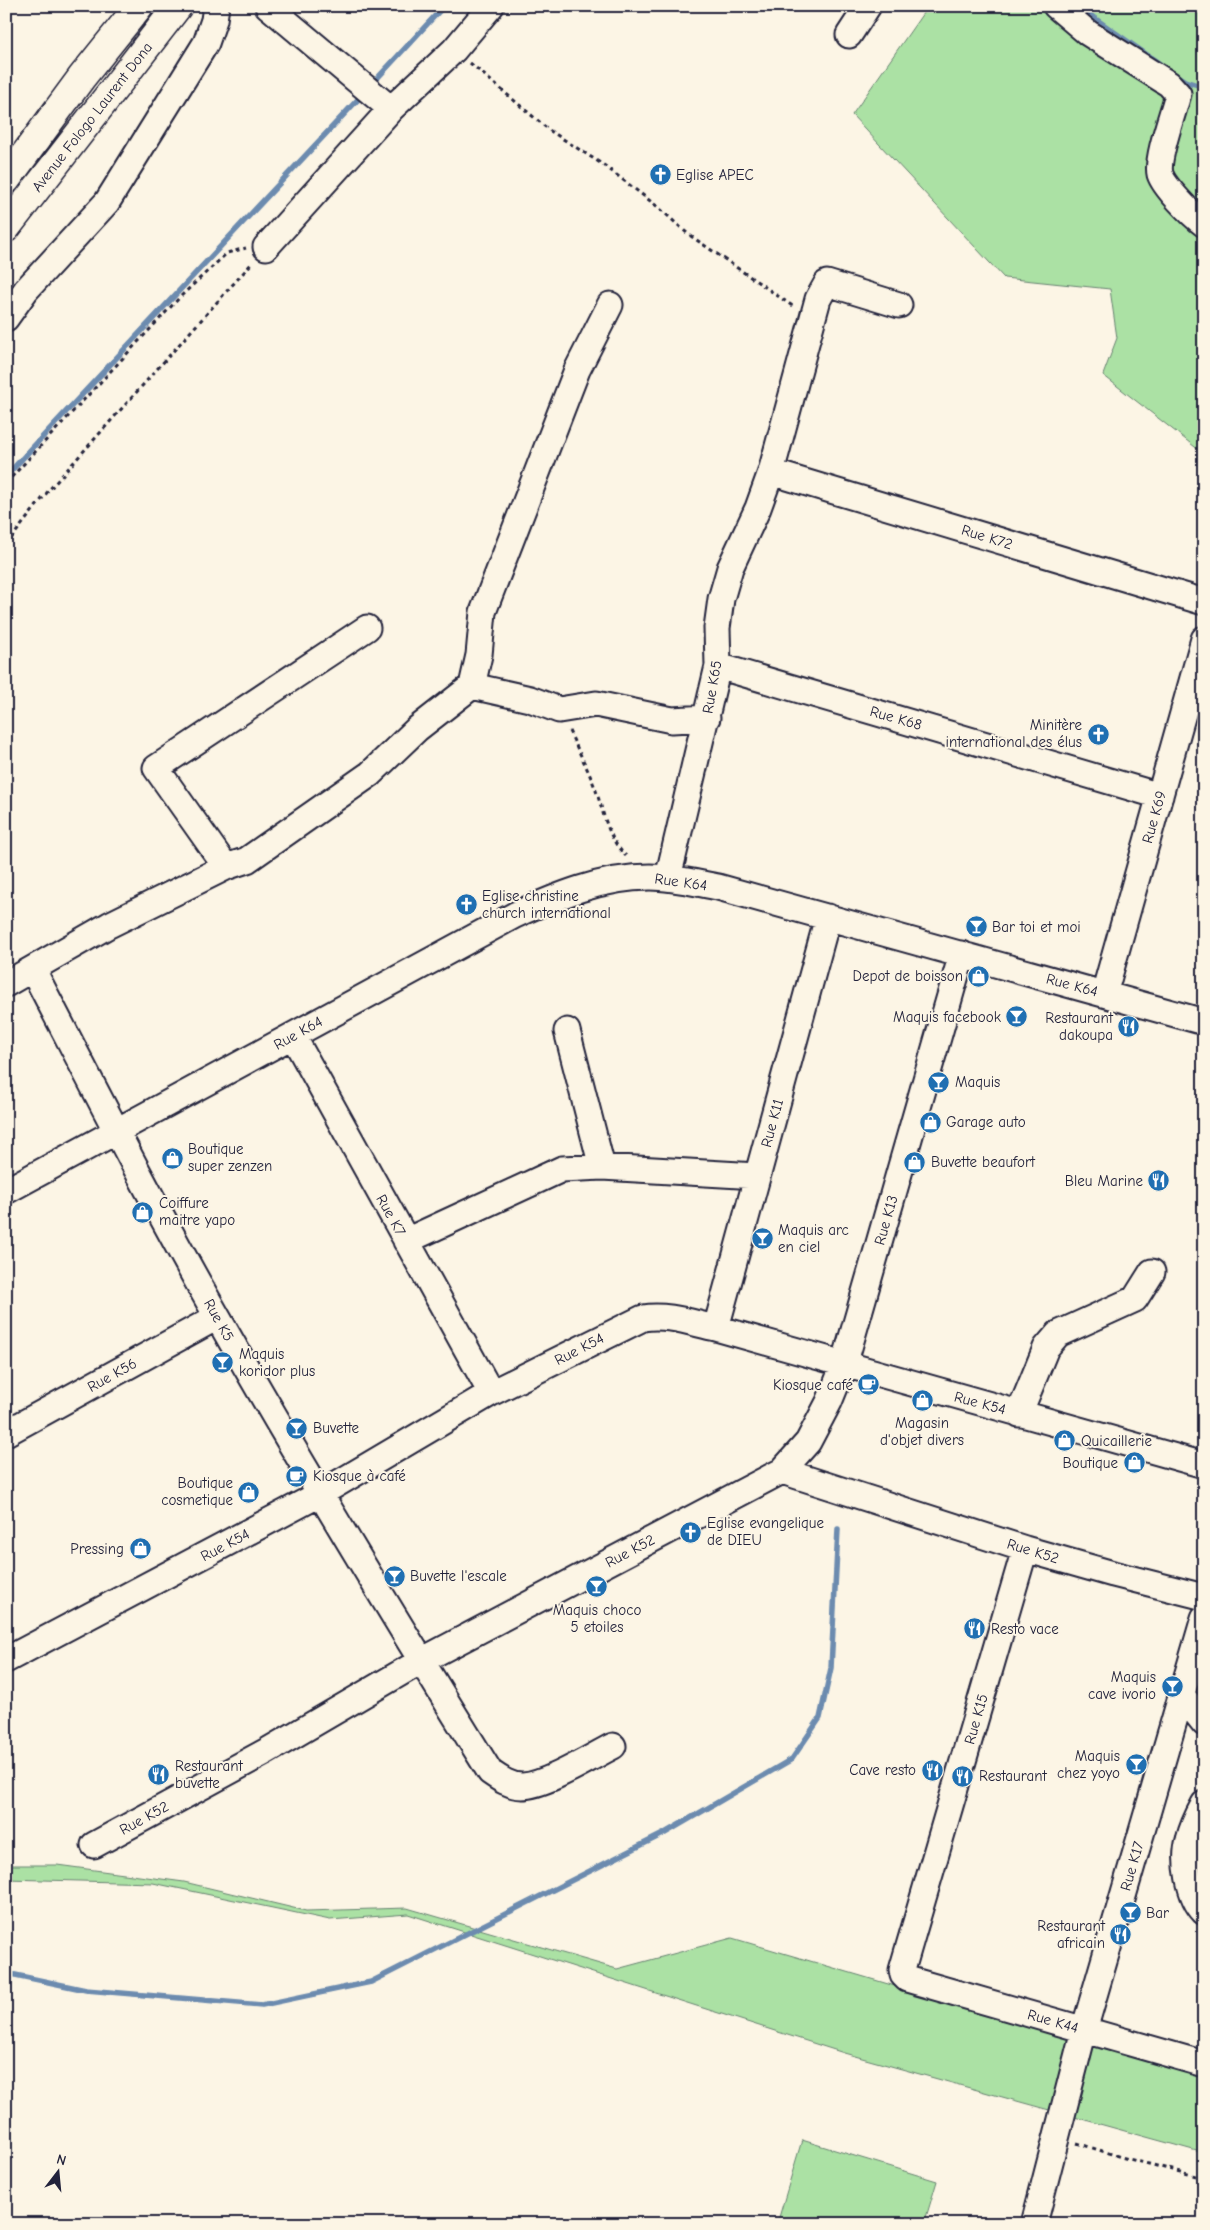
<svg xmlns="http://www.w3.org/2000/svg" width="1210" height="2230" viewBox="0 0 1210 2230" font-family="'Comic Neue',sans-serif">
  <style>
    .green { fill: #abe1a4; stroke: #668270 }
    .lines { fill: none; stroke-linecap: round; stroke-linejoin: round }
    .stream { stroke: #6c8baf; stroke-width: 5.5 }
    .minor-casing { stroke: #22223b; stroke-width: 29 }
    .major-casing { stroke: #22223b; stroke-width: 31 }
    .path { stroke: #22223b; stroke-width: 3; stroke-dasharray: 4 4; stroke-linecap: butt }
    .minor { stroke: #fcf5e5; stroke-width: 25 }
    .major { stroke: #fcf5e5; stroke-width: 28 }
    .labels { text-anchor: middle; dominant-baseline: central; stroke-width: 4; stroke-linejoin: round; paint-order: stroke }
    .street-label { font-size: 15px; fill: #22223b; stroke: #fcf5e5 }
    .poi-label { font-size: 15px; fill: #22223b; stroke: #fcf5e5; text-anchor: start }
  </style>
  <rect width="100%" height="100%" fill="#fcf5e5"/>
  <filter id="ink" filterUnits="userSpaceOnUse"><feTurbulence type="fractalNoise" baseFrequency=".02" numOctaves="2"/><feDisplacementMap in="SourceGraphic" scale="10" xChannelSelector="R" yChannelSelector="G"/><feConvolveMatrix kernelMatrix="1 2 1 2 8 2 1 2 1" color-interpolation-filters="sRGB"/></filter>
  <g filter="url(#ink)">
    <path class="green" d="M928,6h276v448l-101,-79 14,-37 -7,-49 -106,-11 -152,-163z
      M6,1865h51l127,17 122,29 101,-3 210,61 115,-31 472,139v76l-360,-100 -436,-139 -78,6 -177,-37 -147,-4z
      M802,2140l135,41 -13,43h-147z"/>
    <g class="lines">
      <path class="stream" d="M1077,6l83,58
        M1176,75l9,6 19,6
        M371,85l73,-79
        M6,476l357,-382
        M6,1973l80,17 176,15 109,-23 294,-149 127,-74 28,-41 11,-50 7,-139"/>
      <defs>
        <path id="minor" d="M268,6l123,103
          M1056,6l32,27 81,51 9,10c-4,17 -22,64 -18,80 4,13 32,41 44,50
          M849,35l19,-29
          M266,247l125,-138 63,-59 37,-44
          M6,318l20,-28 81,-88 99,-159 8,-23 2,-14
          M771,472l433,130
          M718,666l442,130
          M472,686l58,13 29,11 37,-6 76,16 35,-2
          M226,867l-70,-99 211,-140
          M668,878l50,-212 -1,-38 4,-29 9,-31 28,-60 13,-36 47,-173 9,-16 72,22
          M33,970c60,116 120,234 185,348 87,154 179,304 272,454 10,7 20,14 32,14 23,0 69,-29 91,-40
          M6,984l103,-59 117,-58 21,-7 123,-86 47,-45 55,-43 7,-31 4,-43 94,-242 33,-65
          M1104,994l100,-355
          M567,1031l35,136
          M293,1036l198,357
          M6,1191l509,-276c42,-19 87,-38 135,-38 23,0 46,6 68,10l486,135
          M406,1241l156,-72 40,-2 155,9
          M716,1328l112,-411
          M1019,1414l27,-66 12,-14 77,-35 17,-27
          M6,1433l211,-116
          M782,1471l243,78 88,25 91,23
          M1025,1549l-123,421 1,5 4,4 297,85
          M6,1660l314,-166 171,-101 152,-75c25,-4 49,5 73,10l488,137
          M1181,1694l23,29
          M1204,1804c-6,11 -12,24 -15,36 -6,20 0,57 15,72
          M94,1845l173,-94 154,-90 361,-190 26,-29 21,-40 15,-37 118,-411
          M1034,2224l50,-194 120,-412"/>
        <path id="major" d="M6,180l76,-103 57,-71
          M6,228l172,-222"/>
      </defs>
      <use href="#minor" class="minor-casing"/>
      <use href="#major" class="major-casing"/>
      <path class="path" d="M470,63l79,67 56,36 53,41 30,27 106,73
        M6,483l175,-187 46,-43 19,-5
        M6,545l43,-55 203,-227
        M569,731c9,19 19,38 26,57 9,24 12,50 31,68
        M1077,2143l44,14 83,21"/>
      <use href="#minor" class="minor"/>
      <use href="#major" class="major"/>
    </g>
  </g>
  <defs>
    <symbol id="church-disc" viewBox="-11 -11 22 22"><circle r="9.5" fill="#1f6fb2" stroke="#fcf5e5"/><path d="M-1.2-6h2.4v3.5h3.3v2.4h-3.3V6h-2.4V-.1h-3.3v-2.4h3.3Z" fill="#fff"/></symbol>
    <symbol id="bar-disc" viewBox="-11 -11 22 22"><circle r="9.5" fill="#1f6fb2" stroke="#fcf5e5"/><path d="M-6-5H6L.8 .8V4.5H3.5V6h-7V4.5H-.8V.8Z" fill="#fff"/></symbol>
    <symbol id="shop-disc" viewBox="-11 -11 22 22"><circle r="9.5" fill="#1f6fb2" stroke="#fcf5e5"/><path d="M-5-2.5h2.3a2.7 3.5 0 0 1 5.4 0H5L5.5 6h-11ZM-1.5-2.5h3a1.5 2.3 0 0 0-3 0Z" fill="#fff"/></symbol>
    <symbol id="restaurant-disc" viewBox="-11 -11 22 22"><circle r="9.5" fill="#1f6fb2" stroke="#fcf5e5"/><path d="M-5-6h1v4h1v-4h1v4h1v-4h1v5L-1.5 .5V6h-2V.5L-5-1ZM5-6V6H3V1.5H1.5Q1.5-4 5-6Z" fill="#fff"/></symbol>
    <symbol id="cafe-disc" viewBox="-11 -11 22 22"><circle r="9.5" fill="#1f6fb2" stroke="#fcf5e5"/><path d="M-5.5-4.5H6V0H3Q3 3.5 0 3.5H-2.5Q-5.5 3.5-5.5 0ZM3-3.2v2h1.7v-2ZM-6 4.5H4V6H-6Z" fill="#fff"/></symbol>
  </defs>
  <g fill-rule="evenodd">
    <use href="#church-disc" x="648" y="162" width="25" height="25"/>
    <use href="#church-disc" x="1086" y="722" width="25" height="25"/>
    <use href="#church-disc" x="454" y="892" width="25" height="25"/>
    <use href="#bar-disc" x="964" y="914" width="25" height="25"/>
    <use href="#shop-disc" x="966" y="964" width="25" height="25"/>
    <use href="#bar-disc" x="1004" y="1004" width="25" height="25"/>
    <use href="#restaurant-disc" x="1116" y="1014" width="25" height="25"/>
    <use href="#bar-disc" x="926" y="1070" width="25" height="25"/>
    <use href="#shop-disc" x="918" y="1110" width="25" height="25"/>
    <use href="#shop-disc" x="160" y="1146" width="25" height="25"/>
    <use href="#shop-disc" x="902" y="1150" width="25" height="25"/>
    <use href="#restaurant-disc" x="1146" y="1168" width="25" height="25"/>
    <use href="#shop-disc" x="130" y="1200" width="25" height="25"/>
    <use href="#bar-disc" x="750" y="1226" width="25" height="25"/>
    <use href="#bar-disc" x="210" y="1350" width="25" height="25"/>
    <use href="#cafe-disc" x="856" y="1372" width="25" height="25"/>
    <use href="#shop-disc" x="910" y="1388" width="25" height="25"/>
    <use href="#bar-disc" x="284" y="1416" width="25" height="25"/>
    <use href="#shop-disc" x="1052" y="1428" width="25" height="25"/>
    <use href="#shop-disc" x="1122" y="1450" width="25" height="25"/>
    <use href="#cafe-disc" x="284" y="1464" width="25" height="25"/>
    <use href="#shop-disc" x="236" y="1480" width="25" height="25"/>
    <use href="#church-disc" x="678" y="1520" width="25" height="25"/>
    <use href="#shop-disc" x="128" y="1536" width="25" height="25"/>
    <use href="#bar-disc" x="382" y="1564" width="25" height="25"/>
    <use href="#bar-disc" x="584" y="1574" width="25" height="25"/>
    <use href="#restaurant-disc" x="962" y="1616" width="25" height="25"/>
    <use href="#bar-disc" x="1160" y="1674" width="25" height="25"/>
    <use href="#bar-disc" x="1124" y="1752" width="25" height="25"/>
    <use href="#restaurant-disc" x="920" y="1758" width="25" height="25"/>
    <use href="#restaurant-disc" x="146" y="1762" width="25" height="25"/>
    <use href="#restaurant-disc" x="950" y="1764" width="25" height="25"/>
    <use href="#bar-disc" x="1118" y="1900" width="25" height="25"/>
    <use href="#restaurant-disc" x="1108" y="1922" width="25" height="25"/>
  </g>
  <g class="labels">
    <g class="street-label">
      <text transform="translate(92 117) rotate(-52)">Avenue Fologo Laurent Dona</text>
      <text transform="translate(987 537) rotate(17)">Rue K72</text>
      <text transform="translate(712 687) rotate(-80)">Rue K65</text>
      <text transform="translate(896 718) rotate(16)">Rue K68</text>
      <text transform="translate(1154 817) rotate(-74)">Rue K69</text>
      <text transform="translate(681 882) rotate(8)">Rue K64</text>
      <text transform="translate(1072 985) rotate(15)">Rue K64</text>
      <text transform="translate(298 1033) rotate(-29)">Rue K64</text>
      <text transform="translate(772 1123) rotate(-75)">Rue K11</text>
      <text transform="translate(391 1215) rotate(61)">Rue K7</text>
      <text transform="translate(886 1220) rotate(-74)">Rue K13</text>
      <text transform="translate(219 1320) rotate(61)">Rue K5</text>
      <text transform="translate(579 1349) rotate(-27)">Rue K54</text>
      <text transform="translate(112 1375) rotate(-29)">Rue K56</text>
      <text transform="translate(980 1403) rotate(15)">Rue K54</text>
      <text transform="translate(225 1545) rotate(-28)">Rue K54</text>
      <text transform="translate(630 1551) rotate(-28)">Rue K52</text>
      <text transform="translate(1033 1551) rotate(17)">Rue K52</text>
      <text transform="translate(976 1719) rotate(-74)">Rue K15</text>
      <text transform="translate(144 1818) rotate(-29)">Rue K52</text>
      <text transform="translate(1132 1866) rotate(-74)">Rue K17</text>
      <text transform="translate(1053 2021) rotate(16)">Rue K44</text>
    </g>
    <g class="poi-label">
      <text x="676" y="175">Eglise APEC</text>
      <text x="1082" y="725" text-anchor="end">Minitère<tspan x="1082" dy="17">international des élus</tspan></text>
      <text x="482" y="896">Eglise christine<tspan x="482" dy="17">church international</tspan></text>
      <text x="992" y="927">Bar toi et moi</text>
      <text x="963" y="976" text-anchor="end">Depot de boisson</text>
      <text x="1001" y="1017" text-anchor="end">Maquis facebook</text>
      <text x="1113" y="1018" text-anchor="end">Restaurant<tspan x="1113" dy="17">dakoupa</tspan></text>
      <text x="955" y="1082">Maquis</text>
      <text x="946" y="1122">Garage auto</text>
      <text x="188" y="1149">Boutique<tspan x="188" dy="17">super zenzen</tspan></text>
      <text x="931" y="1162">Buvette beaufort</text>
      <text x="1143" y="1181" text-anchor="end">Bleu Marine</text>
      <text x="159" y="1203">Coiffure<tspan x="159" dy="17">maitre yapo</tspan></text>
      <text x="778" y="1230">Maquis arc<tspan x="778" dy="17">en ciel</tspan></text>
      <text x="239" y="1354">Maquis<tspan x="239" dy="17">koridor plus</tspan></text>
      <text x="853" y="1385" text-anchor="end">Kiosque café</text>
      <text x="922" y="1423" text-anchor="middle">Magasin<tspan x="922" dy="17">d'objet divers</tspan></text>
      <text x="313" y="1428">Buvette</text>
      <text x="1081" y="1441">Quicaillerie</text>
      <text x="1118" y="1463" text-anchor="end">Boutique</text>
      <text x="313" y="1476">Kiosque à café</text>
      <text x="233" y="1483" text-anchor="end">Boutique<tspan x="233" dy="17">cosmetique</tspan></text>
      <text x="707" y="1523">Eglise evangelique<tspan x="707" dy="17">de DIEU</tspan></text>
      <text x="124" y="1549" text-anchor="end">Pressing</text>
      <text x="410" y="1576">Buvette l'escale</text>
      <text x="597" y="1610" text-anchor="middle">Maquis choco<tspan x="597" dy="17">5 etoiles</tspan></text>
      <text x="991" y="1629">Resto vace</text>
      <text x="1156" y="1677" text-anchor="end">Maquis<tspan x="1156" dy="17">cave ivorio</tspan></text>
      <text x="1120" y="1756" text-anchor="end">Maquis<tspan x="1120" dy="17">chez yoyo</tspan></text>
      <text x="175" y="1766">Restaurant<tspan x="175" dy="17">buvette</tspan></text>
      <text x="916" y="1770" text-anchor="end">Cave resto</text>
      <text x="979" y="1776">Restaurant</text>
      <text x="1146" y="1913">Bar</text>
      <text x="1105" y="1926" text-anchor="end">Restaurant<tspan x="1105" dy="17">africain</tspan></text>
    </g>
  </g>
  <rect width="1210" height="2230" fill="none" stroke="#fcf5e5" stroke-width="25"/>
  <rect x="12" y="12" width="1185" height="2205" fill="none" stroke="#22223b" stroke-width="2" filter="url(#ink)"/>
  <g transform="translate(58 2172) rotate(16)" stroke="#fcf5e5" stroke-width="4" paint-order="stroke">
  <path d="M0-4L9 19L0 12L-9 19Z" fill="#22223b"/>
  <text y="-8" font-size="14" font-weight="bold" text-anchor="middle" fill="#22223b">N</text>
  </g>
</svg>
